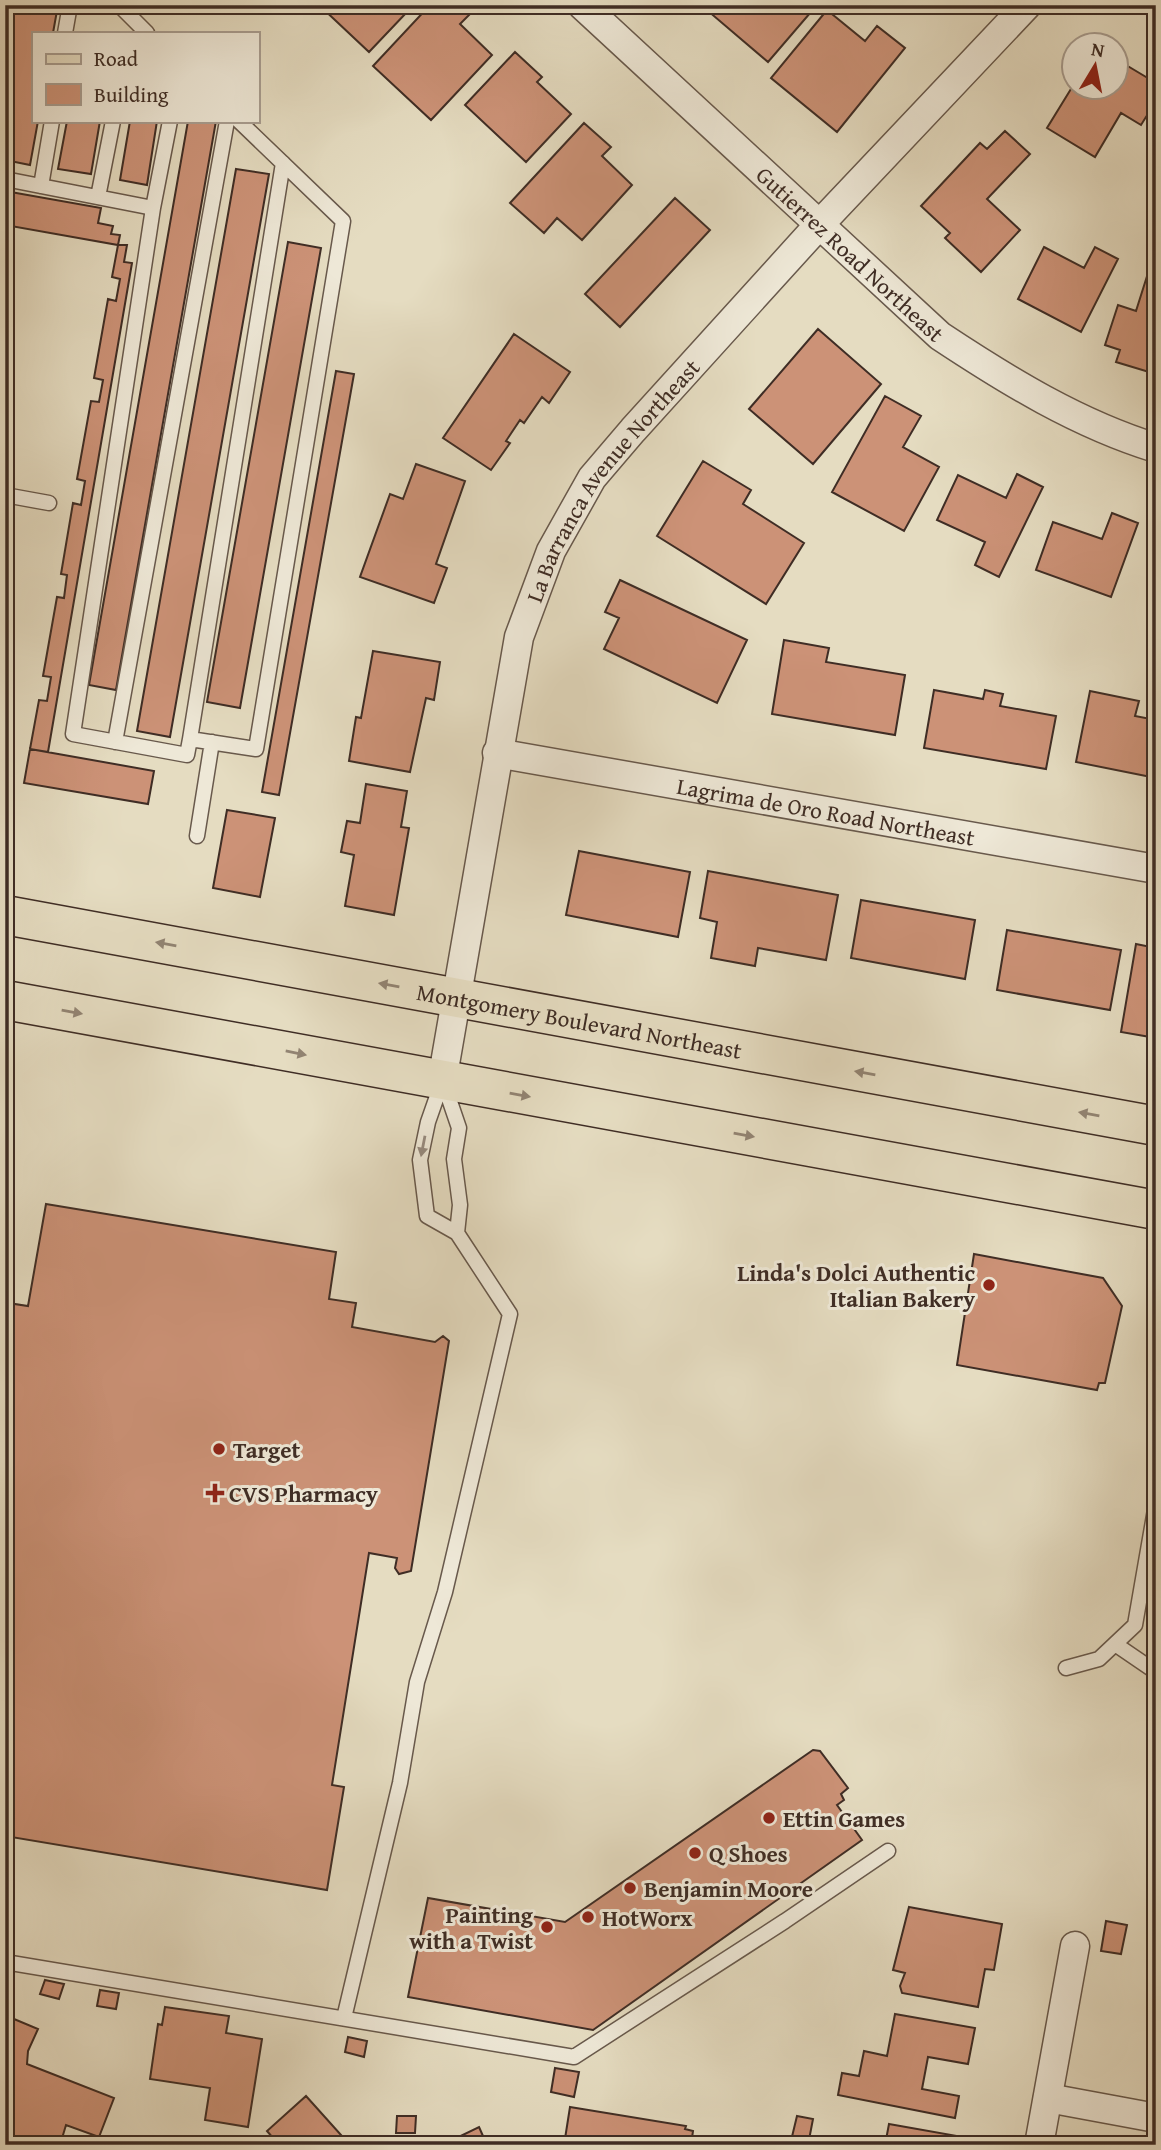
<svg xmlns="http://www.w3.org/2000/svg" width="1161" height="2150" viewBox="0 0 1161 2150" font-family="'Gentium Book Plus',serif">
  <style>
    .building { fill: #cc9277; stroke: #3f2d25; stroke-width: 2 }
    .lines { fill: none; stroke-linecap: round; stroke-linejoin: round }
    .service-casing { stroke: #68594c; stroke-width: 17 }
    .minor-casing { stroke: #68594c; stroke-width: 31 }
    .primary-casing { stroke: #3f2d25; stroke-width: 41 }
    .service { stroke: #eee8d7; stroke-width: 14 }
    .minor { stroke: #eee8d7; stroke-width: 28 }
    .primary { stroke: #e5dcc1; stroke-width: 38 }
    .oneway { fill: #928473 }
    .oneway2 { fill: #968a7e }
    .poi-dot { fill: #8f2418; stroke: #eee8d7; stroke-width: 2.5 }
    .labels { text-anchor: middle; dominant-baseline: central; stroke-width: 6; stroke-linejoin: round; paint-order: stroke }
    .street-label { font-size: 23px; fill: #3f2d25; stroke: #eee8d7 }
    .poi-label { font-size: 23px; font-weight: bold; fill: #3f2d25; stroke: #eee8d7; text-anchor: start }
  </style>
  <rect width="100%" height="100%" fill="#e5dcc1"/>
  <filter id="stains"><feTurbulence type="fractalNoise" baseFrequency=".00286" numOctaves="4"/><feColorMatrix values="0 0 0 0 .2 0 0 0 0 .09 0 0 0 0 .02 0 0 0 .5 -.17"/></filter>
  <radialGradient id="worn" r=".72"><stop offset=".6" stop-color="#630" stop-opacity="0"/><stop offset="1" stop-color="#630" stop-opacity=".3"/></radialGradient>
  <path class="building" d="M5,5h53l-5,28h-20v88h5l-8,44 -25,-5z
    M319,5h80l8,7 -38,40z
    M430,5h29l10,10 -9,9 32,31 -61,65 -58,-54z
    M713,5h104l-49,57 -60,-51z
    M827,10l38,31 12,-15 28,22 -68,84 -66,-54z
    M515,52l27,25 -5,5 34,32 -45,48 -61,-57z
    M1116,59l40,24v18l-15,24 -20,-12 -26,44 -48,-29 27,-44v4h42z
    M67,121h33l-9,53 -33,-5z
    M130,121h27l-10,64 -27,-5z
    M188,121h28l-100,569 -27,-5z
    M584,123l27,24 -9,9 30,29 -50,55 -25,-22 -13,15 -34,-30z
    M1005,131l25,23 -43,45 33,31 -39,42 -36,-34 5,-5 -29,-27 59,-63 7,6z
    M236,169l33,5 -99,563 -33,-6z
    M5,191l96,17 -3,15 15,3 -2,8 9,1 -2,10 -113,-20z
    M675,198l35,32 -90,97 -35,-33z
    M288,242l33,6 -81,460 -33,-6z
    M118,245h9l-3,17 8,1 -84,489 -18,-3 9,-49 8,1 4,-24 -8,-1 14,-79 7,1 3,-23 -6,-1 12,-71 8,2 4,-24 -8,-2 14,-78 8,1 4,-22 -9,-2 14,-79 8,2 4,-22 -8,-2z
    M1044,247l40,21 11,-21 23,12 -37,73 -63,-33z
    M1148,273l8,3v86l-4,-1 -3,11 -33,-10 4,-12 -15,-5 13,-40 18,6z
    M818,329l63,55 -68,80 -64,-55z
    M514,334l56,38 -21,31 -7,-6 -18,26 -4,-3 -14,21 4,2 -19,27 -48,-32z
    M336,371l18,3 -75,421 -17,-3z
    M885,396l36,20 -18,31 36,20 -35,64 -72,-39z
    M703,461l48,29 -8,14 61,39 -38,61 -109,-68z
    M416,464l49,17 -29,83 11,4 -13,35 -74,-26 30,-83 13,5z
    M1017,474l26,13 -44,90 -24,-12 10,-23 -48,-22 21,-45 48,23z
    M1112,513l26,10 -27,74 -75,-27 17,-48 49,17z
    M5,552l5,1 -5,30z
    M620,580l127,60 -30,63 -113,-54 15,-31 -14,-6z
    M5,613l8,1 -8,46z
    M784,640l45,8 -3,14 79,13 -10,60 -123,-21z
    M373,651l67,11 -6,38 -8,-2 -16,74 -61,-11 7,-44 5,1z
    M934,690l49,9 2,-9 18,4 -3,12 56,10 -10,53 -122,-21z
    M1090,691l49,10 -4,15 21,4v58l-80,-16z
    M30,749l124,22 -6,33 -124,-21z
    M366,784l41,7 -6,36 8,1 -15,87 -49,-9 9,-51 -13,-3 6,-31 13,2z
    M227,810l48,8 -15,79 -47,-9z
    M579,851l111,21 -12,65 -112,-22z
    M708,871l130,24 -12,65 -68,-12 -3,18 -44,-8 6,-36 -17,-4z
    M861,900l114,20 -10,59 -114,-21z
    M1007,930l114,20 -11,60 -113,-20z
    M1136,944l20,4v90l-35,-6z
    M46,1204l290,48 -7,47 27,4 -4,24 83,15 8,-6 6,5 -38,230 -12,3 -4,-6 2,-10 -28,-5 -37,232 12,2 -17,103 -322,-54v-516l3,-17 20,3z
    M974,1254l129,24 19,28 -17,77h-6l-2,7 -140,-25z
    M813,1750l7,1 28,37 -7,6 3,6 -7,5 25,35 -269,190 -185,-33 20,-99 137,24z
    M909,1907l93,17 -8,46 -9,-1 -7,38 -76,-14 -2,-7 5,-13 -12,-3z
    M1106,1921l21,4 -6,29 -20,-3z
    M45,1980l19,4 -5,15 -19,-5z
    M5,1986l8,1 -3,18h-5z
    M100,1990l19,3 -3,16 -19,-3z
    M165,2007l64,9 -3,17 36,6 -14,88 -43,-7 5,-32 -60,-9 8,-55 4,1z
    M895,2014l80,14 -7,36 -40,-7 -6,32 37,7 -4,22 -117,-23 4,-22 17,3 5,-25 23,5z
    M14,2019l24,10 -10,22 -1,13 87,34 -15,39 -33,-12 -6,20h-55v-26l8,-17 -8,-3v-61z
    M348,2037l19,4 -3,16 -19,-5z
    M555,2068l24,4 -5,25 -23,-5z
    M306,2096l44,49h-71l-12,-14z
    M570,2107l116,19 -1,3 8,2 -2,14h-127z
    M397,2116h19l-1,17h-19z
    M797,2116l16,3 -5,26h-18z
    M889,2124l68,12 -1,9h-71z
    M479,2127l8,18h-45z"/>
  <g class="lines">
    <defs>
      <path id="service" d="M119,5l28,28
        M65,33l5,-28
        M5,179l148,29 -80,526 114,21 3,-16 66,10 87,-528 -104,-100
        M41,186l11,-65
        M98,197l15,-76
        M153,208l17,-87
        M5,495l44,8
        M190,739l93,-576
        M115,742l112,-621
        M197,836l15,-94
        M444,1084l15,44 -5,31 6,46 -3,28
        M1115,1644l41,28
        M1066,1668l33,-9 36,-34 21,-121
        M5,1962l569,95 211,-136 103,-70
        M344,2018l56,-235 17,-101 28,-90 65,-278 -53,-81 -30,-17 -7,-56 8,-38 14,-40"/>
      <g id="minor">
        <path id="s1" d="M582,5l358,331c68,45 138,88 216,112"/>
        <path id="s2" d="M497,753l659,116"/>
        <path id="s3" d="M442,1081l77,-444 32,-86 41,-73 41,-48 185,-204 209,-221"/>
        <path d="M1048,2098l108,20"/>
        <path d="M1039,2145l36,-199"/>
      </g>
      <g id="primary">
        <path id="s4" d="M5,915l1151,211"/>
        <path d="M5,1000l1151,210"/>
      </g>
    </defs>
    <use href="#service" class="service-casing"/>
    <use href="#minor" class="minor-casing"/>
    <use href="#primary" class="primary-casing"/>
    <use href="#service" class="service"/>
    <use href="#minor" class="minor"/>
    <use href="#primary" class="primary"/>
  </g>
  <defs><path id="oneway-solid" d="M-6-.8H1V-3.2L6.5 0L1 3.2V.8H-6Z" transform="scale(1.75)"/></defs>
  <g class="oneway">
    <use href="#oneway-solid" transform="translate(166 944) rotate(-170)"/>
    <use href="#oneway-solid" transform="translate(389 985) rotate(-170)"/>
    <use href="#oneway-solid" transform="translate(72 1012) rotate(10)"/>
    <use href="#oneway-solid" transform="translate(296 1053) rotate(11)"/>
    <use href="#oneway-solid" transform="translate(865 1073) rotate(-170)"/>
    <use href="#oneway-solid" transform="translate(520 1095) rotate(10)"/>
    <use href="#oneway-solid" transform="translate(1089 1114) rotate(-170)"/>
    <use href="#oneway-solid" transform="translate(744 1135) rotate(10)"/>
  </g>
  <use class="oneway2" href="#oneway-solid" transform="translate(423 1146) rotate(101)"/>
  <g class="poi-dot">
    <circle cx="989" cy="1285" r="7"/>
    <circle cx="219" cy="1449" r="7"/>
    <path d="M211.5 1482.5h7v7h7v7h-7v7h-7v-7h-7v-7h7z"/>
    <circle cx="769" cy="1818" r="7"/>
    <circle cx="695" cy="1853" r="7"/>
    <circle cx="630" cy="1888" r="7"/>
    <circle cx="588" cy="1917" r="7"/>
    <circle cx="547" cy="1927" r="7"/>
  </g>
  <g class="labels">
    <g class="street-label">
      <text stroke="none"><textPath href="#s1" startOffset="366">Gutierrez Road Northeast</textPath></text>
      <text stroke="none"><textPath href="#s3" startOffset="635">La Barranca Avenue Northeast</textPath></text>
      <text stroke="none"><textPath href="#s2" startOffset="334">Lagrima de Oro Road Northeast</textPath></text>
      <text stroke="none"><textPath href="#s4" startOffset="584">Montgomery Boulevard Northeast</textPath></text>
    </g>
    <g class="poi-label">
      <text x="975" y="1272" text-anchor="end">Linda's Dolci Authentic<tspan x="975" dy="26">Italian Bakery</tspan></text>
      <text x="233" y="1449">Target</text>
      <text x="229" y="1493">CVS Pharmacy</text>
      <text x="783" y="1818">Ettin Games</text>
      <text x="709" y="1853">Q Shoes</text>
      <text x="644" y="1888">Benjamin Moore</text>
      <text x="533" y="1914" text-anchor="end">Painting<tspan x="533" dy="26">with a Twist</tspan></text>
      <text x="602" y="1917">HotWorx</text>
    </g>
  </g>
  <rect width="1161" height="2150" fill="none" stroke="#e5dcc1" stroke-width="28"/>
  <rect x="7" y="7" width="1147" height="2136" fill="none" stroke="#3f2d25" stroke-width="3.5"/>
  <rect x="14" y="14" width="1133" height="2122" fill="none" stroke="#3f2d25" stroke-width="2"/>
  <rect x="32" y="32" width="228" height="91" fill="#eee8d7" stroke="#a89d90" stroke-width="2"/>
  <rect x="46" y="54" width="35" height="10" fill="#e5dcc1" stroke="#a89d90" stroke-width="2"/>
  <text x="94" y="66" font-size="21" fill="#3f2d25">Road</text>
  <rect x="46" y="84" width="35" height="21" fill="#cc9277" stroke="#a89d90" stroke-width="2"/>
  <text x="94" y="102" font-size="21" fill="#3f2d25">Building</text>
  <g transform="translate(1095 66) rotate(10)"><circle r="33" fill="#eee8d7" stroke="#a89d90" stroke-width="2"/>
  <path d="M0-5L12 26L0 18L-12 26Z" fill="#8f2418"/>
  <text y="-10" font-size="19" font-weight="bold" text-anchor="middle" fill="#3f2d25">N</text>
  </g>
  <rect width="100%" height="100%" filter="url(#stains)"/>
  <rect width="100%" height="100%" fill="url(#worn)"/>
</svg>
